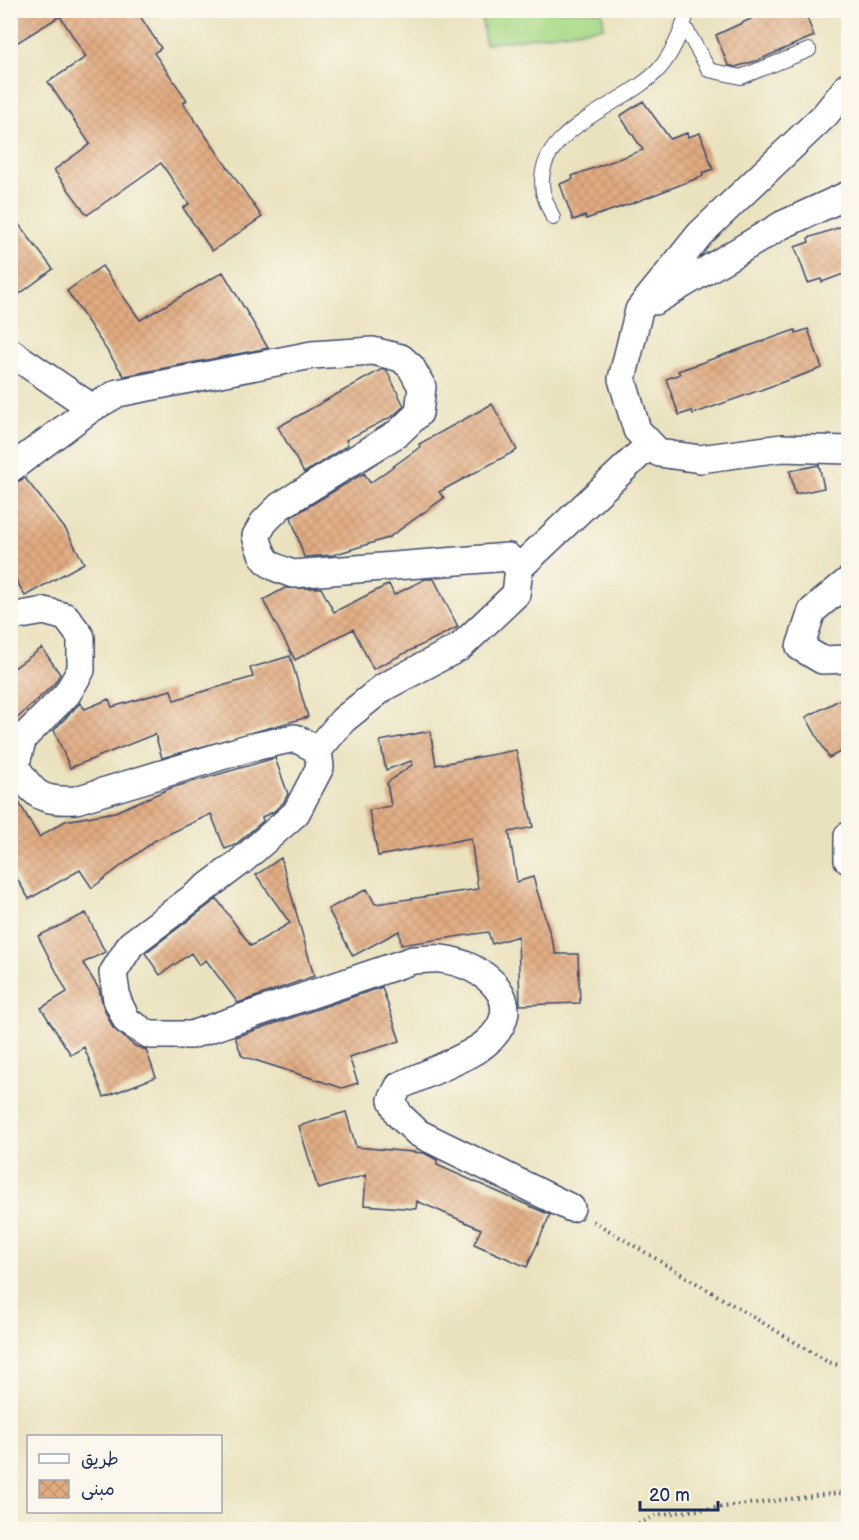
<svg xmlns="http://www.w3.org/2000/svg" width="859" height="1540" viewBox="0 0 859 1540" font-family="'Balsamiq Sans','Playpen Sans Arabic',sans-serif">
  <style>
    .pitch { fill: #a7d987; stroke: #618472; stroke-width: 1.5 }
    .building { fill: url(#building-cross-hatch) }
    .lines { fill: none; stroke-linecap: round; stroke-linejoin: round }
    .service-casing { stroke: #3a4a6c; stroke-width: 16 }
    .minor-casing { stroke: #3a4a6c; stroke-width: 30 }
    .path { stroke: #3a4a6c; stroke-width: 4; stroke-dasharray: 1.5 4.5; stroke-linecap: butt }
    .service { stroke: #fff; stroke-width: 14 }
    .minor { stroke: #fff; stroke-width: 27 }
  </style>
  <defs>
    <pattern id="building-cross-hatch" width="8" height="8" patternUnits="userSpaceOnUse" patternTransform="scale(1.5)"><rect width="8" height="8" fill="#e1ab80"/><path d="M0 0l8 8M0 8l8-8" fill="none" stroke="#c09371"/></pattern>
  </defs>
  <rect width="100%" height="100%" fill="#fbf7ec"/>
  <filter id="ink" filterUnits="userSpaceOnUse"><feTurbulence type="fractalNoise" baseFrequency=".0167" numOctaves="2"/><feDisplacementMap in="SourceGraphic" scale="12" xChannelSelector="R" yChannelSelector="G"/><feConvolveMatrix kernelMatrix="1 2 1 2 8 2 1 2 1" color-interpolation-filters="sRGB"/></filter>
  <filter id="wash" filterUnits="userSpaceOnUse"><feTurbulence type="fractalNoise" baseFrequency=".008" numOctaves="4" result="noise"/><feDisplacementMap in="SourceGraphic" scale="24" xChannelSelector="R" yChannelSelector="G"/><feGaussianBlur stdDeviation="1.35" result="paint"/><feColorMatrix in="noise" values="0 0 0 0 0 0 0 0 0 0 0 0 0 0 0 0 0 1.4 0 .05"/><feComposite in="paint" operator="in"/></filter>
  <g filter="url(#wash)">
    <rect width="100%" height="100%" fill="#eae2be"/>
    <path class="pitch" d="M481,11h121l2,16 -119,17z"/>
    <g id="blocks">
      <path class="building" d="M10,10h126l25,38 -7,5 33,47 -4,3 79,114 -50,34 -29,-43 6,-4 -28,-41 -74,52 -33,-45 36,-26 -42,-62 38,-25 -26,-41 -50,31z
        M770,10h34l10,26 -58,25 -21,6 -7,-2 -12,-30z
        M643,101l27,38 17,-6 1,4 12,-4 13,36 -11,4 1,3 -70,27 -47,16 -1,-3 -12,4 -13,-36 13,-5 -1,-3 71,-26 -23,-34z
        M10,213l43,56 -43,32z
        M849,224v48l-27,10 -1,-3 -13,4 -13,-36 14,-5 -1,-4z
        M102,266l38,54 83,-48 45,76 -144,28 -57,-85z
        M808,329l14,39 -129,46 -1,-3 -13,4 -13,-36 14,-5 -2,-3 117,-41 1,3z
        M382,369l5,2 17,35 -11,10 -47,24 2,5 -44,28 -26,-46z
        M492,404l25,46 -78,42 5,6 -56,40 -55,17 -29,2 -13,-40 73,-44 6,10 50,-36 -1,-3z
        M819,465l5,23 -29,6 -5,-23z
        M25,478l41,52 18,33 -59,33 -15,-27v-84z
        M425,579h9l24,48 -85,42 -20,-40 -58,31 -32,-60 22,-12h36l13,24 55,-28 5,11z
        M42,648l18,26 -6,10 -44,41v-54z
        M290,656l18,61 -146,41 -7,-24 -85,34 -16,-38 26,-27 5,6 24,-10 3,8 59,-17 3,10 79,-23 -3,-9z
        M849,695v52l-20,11 -23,-41z
        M430,731l6,34 80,-15 17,77 -24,5 8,50 16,-5 23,77h22l2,49 -60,2 -2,-69 -26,8 -4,-12 -87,13 -2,-14 -46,25 -25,-47 39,-20 8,15 103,-15 -7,-51 -93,18 -9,-46 22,-4 -4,-23 26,-19 -2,-3 -25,9 -6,-29z
        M275,758l13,36 -5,9 -10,9 -11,5 1,4 -28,24 -10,4 -14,-35 -57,27 -62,47 -12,-18 -51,29 -19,-32v-80l29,50 26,-16 50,-9 56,-24z
        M281,858l33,118 -76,27 -32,-43 -7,5 -8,-12 -31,22 -15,-22 72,-54 34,47 39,-23 -34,-48z
        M86,913l19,39 -22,11 16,26 4,17 10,22 22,18 11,4 10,27 -52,20 -20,-50 -13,8 -30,-47 26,-16 -29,-56z
        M382,987l18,54 -51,16 9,26 -16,5 -100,-32 -7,-19z
        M346,1112l10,35 68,6 13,7v5l113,50 -23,52 -53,-23 7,-15 -64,-28 -1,8 -52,-4 2,-30 -48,14 -19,-63z"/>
    </g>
  </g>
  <g filter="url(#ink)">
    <use href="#blocks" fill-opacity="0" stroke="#3a4a6c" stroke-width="1.5"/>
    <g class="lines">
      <defs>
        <path id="service" d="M683,24l26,46 32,7 68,-27
          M553,218c-3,-8 -8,-17 -10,-26 -12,-64 84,-86 117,-124 14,-17 22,-37 28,-58"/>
        <path id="minor" d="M848,86l-23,29 -125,119 -61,76 -17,69 15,51 22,23 41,6 82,-11 66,2
          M655,301l127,-76 66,-30
          M10,352l82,56
          M10,469l82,-61 26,-15 194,-38 61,-4 28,7 10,9 11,20 -3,26 -21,20 -118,73 -16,16 -8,14c8,27 11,29 37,38l215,-17 11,11 -3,26 -56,53 -76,40 -41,33 -25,30 2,17 -24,46 -57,50 -108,81 -18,29 4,27 10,21 23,14h41l222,-75c9,0 19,-2 28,-1 44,5 91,45 45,84 -16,14 -65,33 -87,43l-7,14 7,15 19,18 153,75
          M519,568l131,-124
          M848,581l-36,30 -12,36 22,13 26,-1
          M10,617l34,-6 22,6 15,20v33l-14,24 -44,44 -8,28c19,29 25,36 61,34l172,-52 47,-10 23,12
          M848,836v24"/>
      </defs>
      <use href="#service" class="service-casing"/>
      <use href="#minor" class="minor-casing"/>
      <path class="path" d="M593,1221l235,141 20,6
        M628,1530l28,-15 192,-23"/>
      <use href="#service" class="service"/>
      <use href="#minor" class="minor"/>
    </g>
  </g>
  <rect width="859" height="1540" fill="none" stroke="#fbf7ec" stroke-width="36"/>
  <rect x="27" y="1435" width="195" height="78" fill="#fbf7ec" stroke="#a1a7b3" stroke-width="1.5"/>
  <rect x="39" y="1454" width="30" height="9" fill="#ffffff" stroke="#a1a7b3" stroke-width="1.5"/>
  <text x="81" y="1465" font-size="18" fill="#1b2f5e">طريق</text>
  <rect x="39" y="1480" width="30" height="18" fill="url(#building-cross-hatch)" stroke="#a1a7b3" stroke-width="1.5"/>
  <text x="81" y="1495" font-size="18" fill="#1b2f5e">مبنى</text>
  <path d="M640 1501v9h78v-9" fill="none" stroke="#1b2f5e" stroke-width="3"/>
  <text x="649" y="1501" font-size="18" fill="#1b2f5e" stroke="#fbf7ec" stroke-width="4.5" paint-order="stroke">20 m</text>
</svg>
